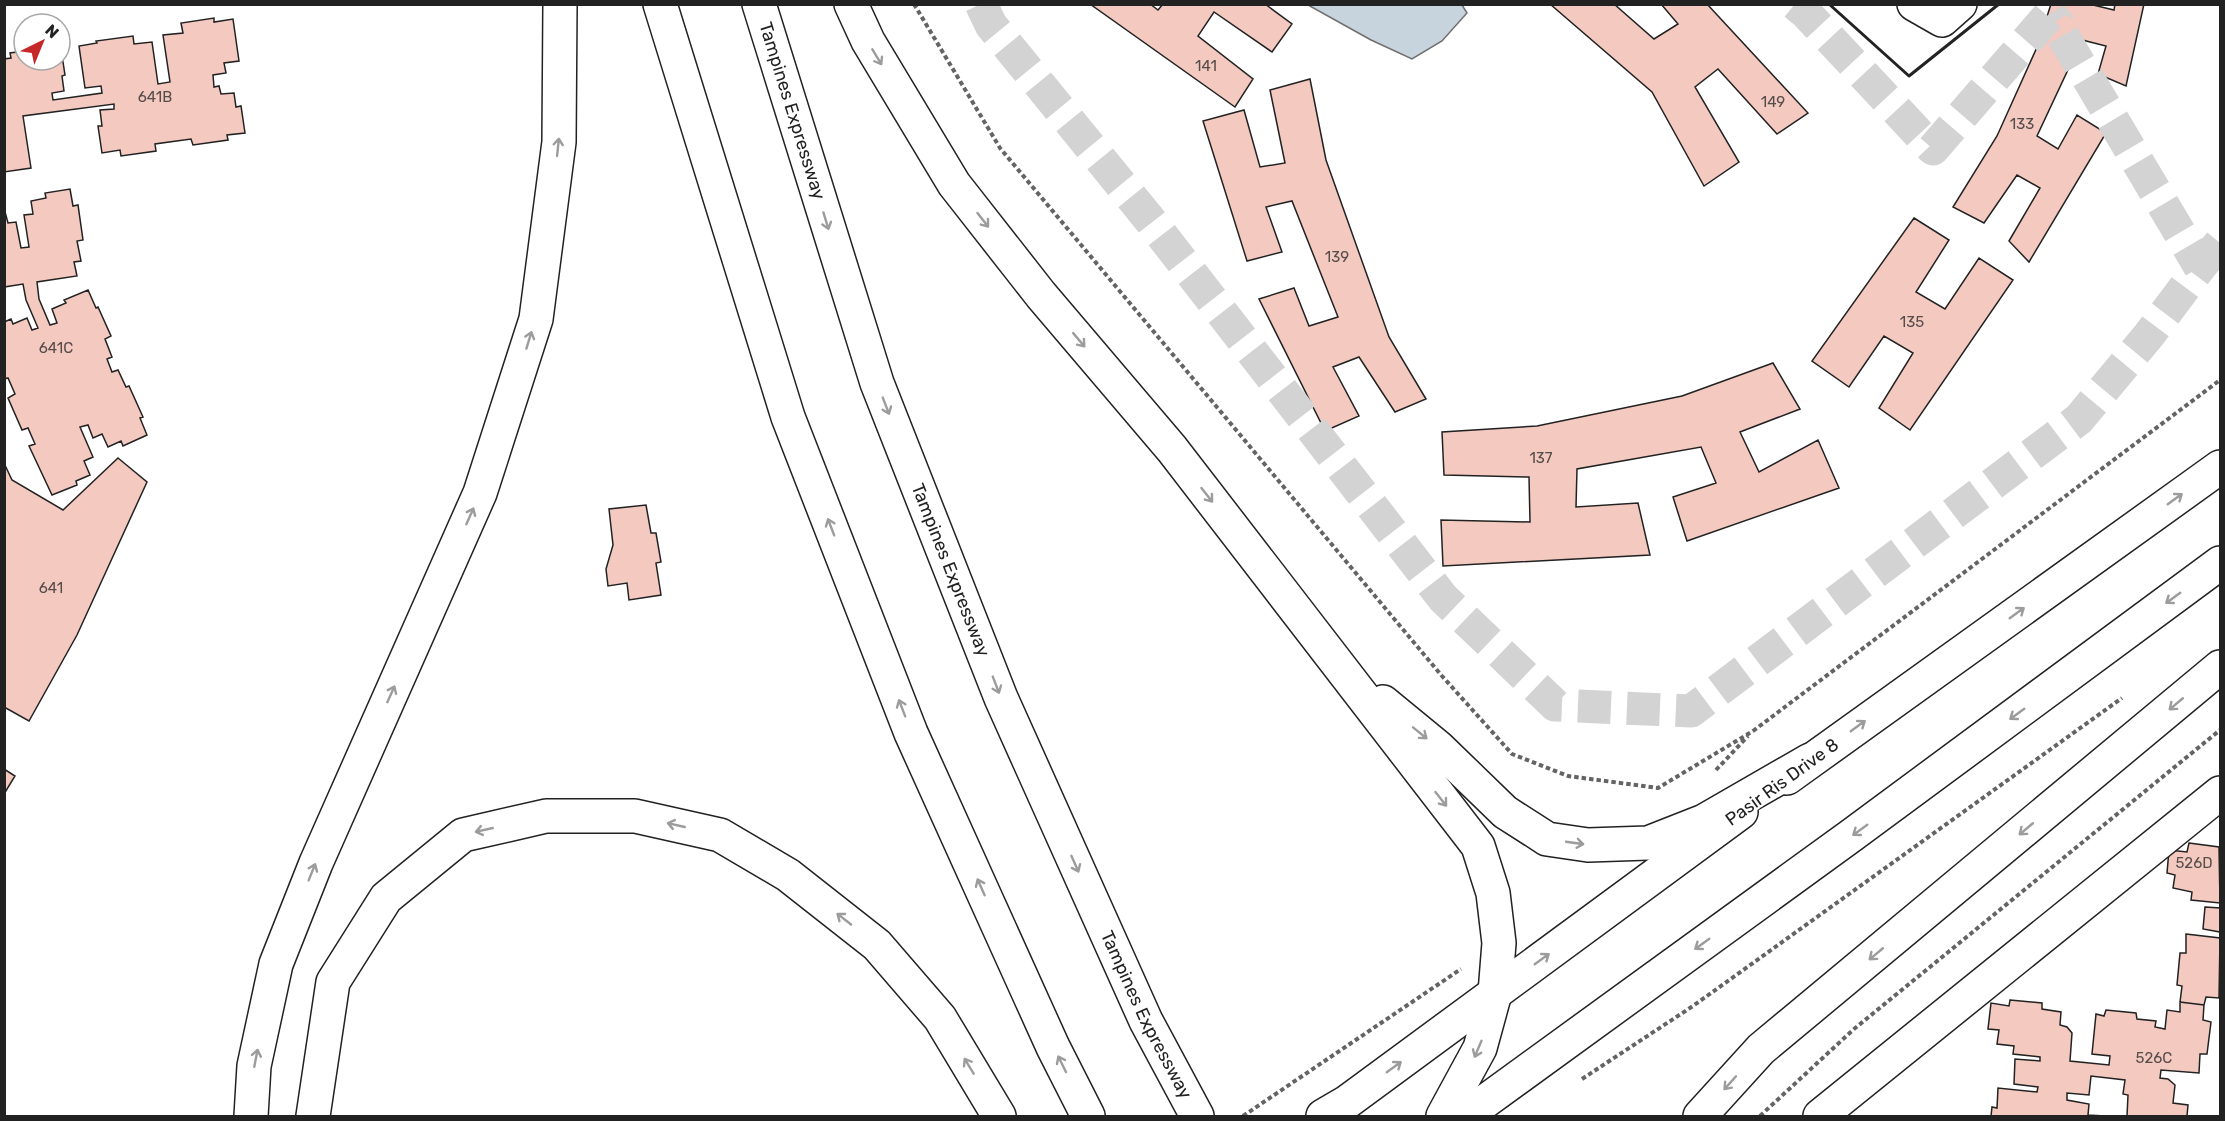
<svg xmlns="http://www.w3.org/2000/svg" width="2225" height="1121" viewBox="0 0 2225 1121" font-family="Rubik,sans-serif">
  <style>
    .water { fill: #c7d3dd; stroke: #6f6f6f; stroke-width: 1.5 }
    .building { fill: #f3c9c0; stroke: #222; stroke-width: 1.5 }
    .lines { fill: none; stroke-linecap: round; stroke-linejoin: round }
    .minor-tunnel { stroke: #d3d3d3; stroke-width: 33; stroke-dasharray: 33 16; stroke-linecap: butt }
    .minor-casing { stroke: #222; stroke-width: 36 }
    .major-casing { stroke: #222; stroke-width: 36 }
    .highway-casing { stroke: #222; stroke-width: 36 }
    .path { stroke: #646464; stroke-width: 4; stroke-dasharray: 4.5 3; stroke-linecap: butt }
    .minor { stroke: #fff; stroke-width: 33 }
    .major { stroke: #fff; stroke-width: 33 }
    .highway { stroke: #fff; stroke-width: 33 }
    .wall { stroke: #222; stroke-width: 3 }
    .oneway { stroke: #9c9c9c }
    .labels { text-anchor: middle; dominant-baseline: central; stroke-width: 4.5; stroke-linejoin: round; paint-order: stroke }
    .number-label { font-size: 15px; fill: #564c4a }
    .street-label { font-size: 18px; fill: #222; stroke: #fff }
  </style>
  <rect width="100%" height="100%" fill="#fff"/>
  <path class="water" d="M1308,5h154l5,8 -25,28 -30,18 -41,-19z"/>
  <path class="building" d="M1090,4h60l8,6 5,-6h102l27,20 -20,28 -58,-40 -16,24 55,43 -18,28z
    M1550,4h64l40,35 24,-15 -17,-20h46l101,109 -31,21 -59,-65 -23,18 44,75 -35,24 -52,-94z
    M2051,4h38l25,6 1,-6h29l-18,82 -28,-12 8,-28 -24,-6 -45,96 21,13 19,-34 29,18 -77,129 -20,-21 31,-53 -23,-13 -33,48 -31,-16 44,-71 41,-91z
    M214,18v4l19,-3 6,42 -15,2 2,10 -13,2 1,12 5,-1 2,8 13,-1 2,14 5,-1 4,27 -18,2 1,5 -35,5 -2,-6 -36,5 1,7 -35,5 -1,-6 -18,3 -4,-27h4l-2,-16 14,-1v-5l-91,12 8,52 -27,4v-113l7,-1 -1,-5 14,-2v9h36l1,-11 4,26 -3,1 2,15 -12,2 1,7 49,-7 -1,-7 -16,2 -6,-42 18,-3 -1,-2 37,-5 1,8 18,-2 6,42 12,-2 -7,-47 20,-2 -2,-10z
    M1310,79l16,81 63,177 37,62 -31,13 -36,-55 -26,10 26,49 -34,15 -66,-132 35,-11 15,38 29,-9 -46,-116 -26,6 16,45 -35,9 -44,-140 41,-11 16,57 25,-4 -15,-73z
    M70,189l3,17 5,-1 5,35 -6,1 4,20 -7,1 3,14 -40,6 2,17 11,26 7,-2 -5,-14 14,-6 -2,-3 24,-10 8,18 2,-1 13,29 -6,3 7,18 -5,2 5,13 6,-2 8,17 3,-1 14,31 -3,1 7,17 -24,11 -2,-5 -13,6 -6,-13 -9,4 -5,-13 -8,2 13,30 -9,4 6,14 -14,6 1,4 -25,10 -23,-49 6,-2 -7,-16 -6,2 -14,-32 7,-4 -7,-16 -4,1v-57l7,-3 2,5 14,-6 5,12 6,-2 -12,-28 -3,-16 -19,3v-79l4,15 8,-1 5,26 8,-1 -5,-32 9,-1 -2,-13 15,-3 -1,-5z
    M1914,218l35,22 -33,52 29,17 34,-51 34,22 -103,150 -31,-22 34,-55 -29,-17 -35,51 -37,-26z
    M1773,363l27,46 -60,23 19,40 59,-32 21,48 -152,53 -14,-44 43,-14 -15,-36 -124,22 -1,38 62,-4 12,52 -207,11 -2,-46 89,2 -1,-45 -85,-2 -2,-43 95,-6 145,-30z
    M118,458l29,24 -70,153 -48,86 -25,-14v-244l8,17 51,30z
    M646,505l5,28h5l5,29 -5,1 5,32 -32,5 -2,-17 -19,3 -2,-17 7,-24 -4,-36z
    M4,769l11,7 -11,18z
    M2189,843l30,4 1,56 -29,-3 1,-8 -19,-4 2,-13 -8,-2 2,-23 18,2z
    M2205,907l15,1v24l-17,-3z
    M2186,934l34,4 -1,60 -13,-1 -2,8 -24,-3 2,-16 -5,-1 3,-32h6z
    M2010,1000l32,3v6l19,3 -1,13 7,2 5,6 -2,28 39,4 1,-9 -18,-2 4,-40 8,2 2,-6 30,3 1,6 19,2 -1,6 10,2 2,-19 13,2v-10l24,3 -1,15 8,2 -4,32h-7l-1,19 -38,-3 -1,8 8,1 7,6 -2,18 15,2 -1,11h-60l1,-21 -5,-1 2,-14 -34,-4 -2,19 -22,-2v7l22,4 -1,11 17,1h-114l1,-9 5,1 1,-20 39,4 1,-5 -24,-3 1,-25 25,2v-4l-27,-3 1,-8 -17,-2 2,-14 -11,-1 3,-26 18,3z"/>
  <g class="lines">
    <path class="minor-tunnel" d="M981,4l10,21 159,195 293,378 112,107 136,6 388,-292 70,-84 51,-68 -150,-253
      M1795,4l11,9 127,136 117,-135 13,-10
      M2200,267l20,-24"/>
    <defs>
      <path id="minor" d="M1914,4l28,16 18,-16
        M1820,1116l400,-323"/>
      <path id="major" d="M1787,778l433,-311
        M1323,1116l24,-14 394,-290
        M1465,1116l387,-281 368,-272"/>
      <g id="highway">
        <path d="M660,4l128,413 123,316 142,314 35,69"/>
        <path id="s1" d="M759,4l118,379 124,315 145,323 51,95"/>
        <path d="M851,4l17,37 86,143 87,111 131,154 306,397 15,47 6,50 -4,50 -15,55 -37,68"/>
        <path d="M1383,702l56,46 66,64 42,27 41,6 60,-2 56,-22 106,-61"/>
        <path d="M251,1116l3,-50 22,-102 40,-101 164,-370 56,-174 23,-177 1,-138"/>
        <path d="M313,1116l20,-134 53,-84 77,-63 83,-19h89l85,19 68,40 89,70 63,73 59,98"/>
        <path d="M1700,1116l61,-67 459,-382"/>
      </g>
    </defs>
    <use href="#minor" class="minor-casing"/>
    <use href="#major" class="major-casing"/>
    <use href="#highway" class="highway-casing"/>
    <path class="path" d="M914,4l86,144 442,528 70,78 56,22 90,12 95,-57
      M1753,731l467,-351
      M1716,770l32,-34
      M1582,1079l111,-73 429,-308
      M1243,1116l218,-147
      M1760,1116l94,-87 366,-299"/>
    <use href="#minor" class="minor"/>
    <use href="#major" class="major"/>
    <use href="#highway" class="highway"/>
    <path class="wall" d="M1829,4l80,72 90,-72"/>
  </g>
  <defs><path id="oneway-shaft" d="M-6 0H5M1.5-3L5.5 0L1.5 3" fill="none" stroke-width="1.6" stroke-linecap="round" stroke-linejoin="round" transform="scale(1.5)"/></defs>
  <g class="oneway">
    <use href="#oneway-shaft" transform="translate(877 57) rotate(59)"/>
    <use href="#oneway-shaft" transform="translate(558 147) rotate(-84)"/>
    <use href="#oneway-shaft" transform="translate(983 220) rotate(52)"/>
    <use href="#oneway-shaft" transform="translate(826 221) rotate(73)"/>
    <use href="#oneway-shaft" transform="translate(529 340) rotate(-73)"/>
    <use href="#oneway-shaft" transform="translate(1079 340) rotate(50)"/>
    <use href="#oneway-shaft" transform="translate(886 406) rotate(69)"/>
    <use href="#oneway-shaft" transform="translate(1207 495) rotate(52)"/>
    <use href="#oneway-shaft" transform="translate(2175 499) rotate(-36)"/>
    <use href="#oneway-shaft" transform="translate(470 516) rotate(-66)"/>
    <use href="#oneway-shaft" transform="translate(831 527) rotate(-111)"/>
    <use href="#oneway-shaft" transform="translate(2173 598) rotate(144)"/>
    <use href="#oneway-shaft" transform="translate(2017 613) rotate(-36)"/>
    <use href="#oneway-shaft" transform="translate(996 685) rotate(69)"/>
    <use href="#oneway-shaft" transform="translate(391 694) rotate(-66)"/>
    <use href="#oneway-shaft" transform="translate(2176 704) rotate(140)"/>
    <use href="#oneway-shaft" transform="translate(902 708) rotate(-111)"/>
    <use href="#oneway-shaft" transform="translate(2017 714) rotate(144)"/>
    <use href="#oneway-shaft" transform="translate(1858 726) rotate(-36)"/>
    <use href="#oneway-shaft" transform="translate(1420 733) rotate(39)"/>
    <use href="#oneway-shaft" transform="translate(1441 799) rotate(52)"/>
    <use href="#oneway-shaft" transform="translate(676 825) rotate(-167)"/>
    <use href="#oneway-shaft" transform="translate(2026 829) rotate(140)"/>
    <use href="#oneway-shaft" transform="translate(484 830) rotate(167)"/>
    <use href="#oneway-shaft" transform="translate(1860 830) rotate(144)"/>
    <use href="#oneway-shaft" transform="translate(1575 843) rotate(8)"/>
    <use href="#oneway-shaft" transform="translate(1075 864) rotate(66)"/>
    <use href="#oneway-shaft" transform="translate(312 872) rotate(-68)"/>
    <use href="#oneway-shaft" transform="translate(981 887) rotate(-114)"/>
    <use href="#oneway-shaft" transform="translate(844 919) rotate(-142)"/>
    <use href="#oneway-shaft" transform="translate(1702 944) rotate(144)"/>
    <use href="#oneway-shaft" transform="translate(1876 954) rotate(140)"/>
    <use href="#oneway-shaft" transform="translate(1542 959) rotate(-36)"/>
    <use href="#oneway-shaft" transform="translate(1478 1049) rotate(113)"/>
    <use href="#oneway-shaft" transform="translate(256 1058) rotate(-79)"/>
    <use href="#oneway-shaft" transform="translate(1062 1064) rotate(-116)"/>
    <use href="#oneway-shaft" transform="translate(969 1066) rotate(-121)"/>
    <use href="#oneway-shaft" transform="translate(1394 1067) rotate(-36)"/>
    <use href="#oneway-shaft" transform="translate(1730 1083) rotate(132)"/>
  </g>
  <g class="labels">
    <g class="number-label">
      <text x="1206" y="66">141</text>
      <text x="155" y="97">641B</text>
      <text x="1773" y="102">149</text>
      <text x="2022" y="124">133</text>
      <text x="1337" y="257">139</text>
      <text x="1912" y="322">135</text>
      <text x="56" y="348">641C</text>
      <text x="1541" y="458">137</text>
      <text x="51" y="588">641</text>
      <text x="2194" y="863">526D</text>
      <text x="2154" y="1058">526C</text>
    </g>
    <g class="street-label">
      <text stroke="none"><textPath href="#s1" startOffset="112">Tampines Expressway</textPath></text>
      <text stroke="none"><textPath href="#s1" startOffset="598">Tampines Expressway</textPath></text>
      <text transform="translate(1782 782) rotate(-36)">Pasir Ris Drive 8</text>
      <text stroke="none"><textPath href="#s1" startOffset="1084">Tampines Expressway</textPath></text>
    </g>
  </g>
  <rect width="2225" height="1121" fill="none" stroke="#222222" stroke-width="12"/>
  <g transform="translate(42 42) rotate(43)"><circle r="28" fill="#ffffff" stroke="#a7a7a7" stroke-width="1.5"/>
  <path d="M0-4.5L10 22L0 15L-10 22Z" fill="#c62828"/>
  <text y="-9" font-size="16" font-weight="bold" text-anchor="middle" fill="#222222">N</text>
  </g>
</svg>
